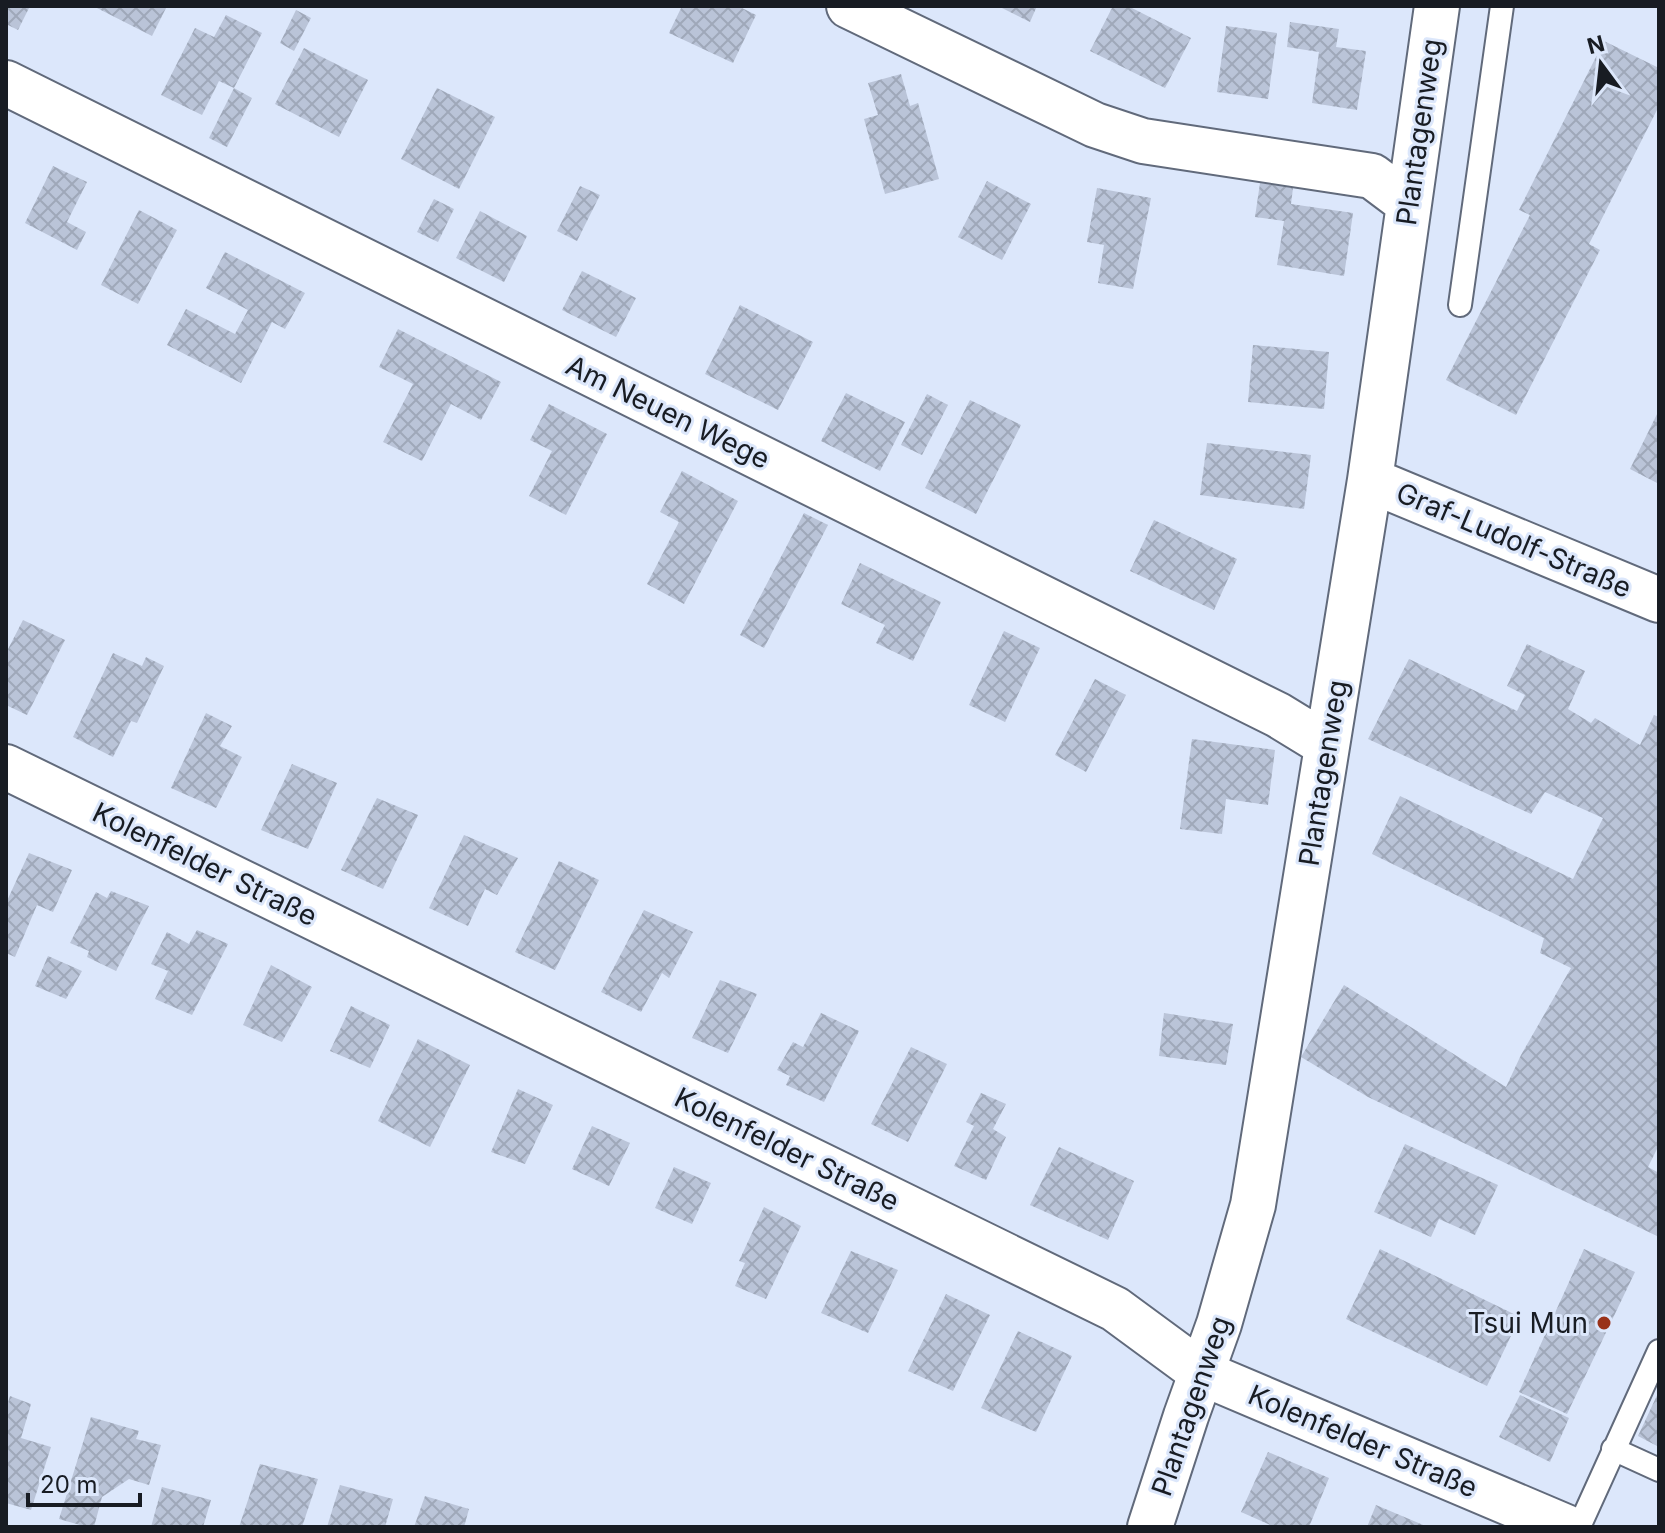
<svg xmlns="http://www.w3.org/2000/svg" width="1665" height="1533" viewBox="0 0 1665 1533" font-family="Inter,sans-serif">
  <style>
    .building { fill: url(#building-cross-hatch) }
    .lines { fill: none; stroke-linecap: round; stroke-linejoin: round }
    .lane-casing { stroke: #616a7b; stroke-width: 26 }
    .street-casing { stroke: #616a7b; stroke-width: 48 }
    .secondary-casing { stroke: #616a7b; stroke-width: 48 }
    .lane { stroke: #fff; stroke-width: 22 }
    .street { stroke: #fff; stroke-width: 44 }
    .secondary { stroke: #fff; stroke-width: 44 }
    .poi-dot { fill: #993119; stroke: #dce7fb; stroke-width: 3 }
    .labels { text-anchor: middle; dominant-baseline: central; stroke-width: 6; stroke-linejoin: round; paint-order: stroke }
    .street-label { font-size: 28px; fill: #181c23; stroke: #dce7fb }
    .poi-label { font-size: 28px; fill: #181c23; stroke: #dce7fb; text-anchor: end }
  </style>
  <defs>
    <pattern id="building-cross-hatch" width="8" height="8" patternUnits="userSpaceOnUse" patternTransform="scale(2)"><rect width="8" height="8" fill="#bac4d8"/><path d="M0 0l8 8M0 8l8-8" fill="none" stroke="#9fa8b9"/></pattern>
  </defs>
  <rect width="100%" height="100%" fill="#dce7fb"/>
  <path class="building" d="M6,6h24l-12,24 -12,-6z
    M93,6h74l-15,30z
    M682,6h56l18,9 -23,48 -64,-30z
    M998,6h39l-7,16z
    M1113,6h15l63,32 -26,50 -75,-37z
    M296,10l15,8 -17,33 -14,-8z
    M226,15l36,18 -28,55 -15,-7 -17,34 -41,-20 34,-67 19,9z
    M1290,22l49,7 -3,18 30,4 -9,59 -45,-7 7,-51 -32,-5z
    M1226,26l51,7 -9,66 -51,-7z
    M1604,41l55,27v38l-70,138 11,6 -84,165 -70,-35 84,-165 -11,-5z
    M304,48l64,32 -29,57 -64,-33z
    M901,74l9,32 8,-3 21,76 -54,15 -21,-75 14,-4 -10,-32z
    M234,88l18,10 -25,49 -18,-9z
    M437,88l58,29 -36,72 -58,-30z
    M53,166l34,16 -20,40 19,10 -9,18 -52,-27z
    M987,181l44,23 -29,56 -44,-23z
    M1260,183l33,5 -2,16 62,9 -9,63 -67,-11 7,-44 -29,-4z
    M580,186l20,9 -23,46 -20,-10z
    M1097,188l54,10 -18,91 -35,-6 6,-38 -17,-3z
    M434,199l20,10 -16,33 -21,-10z
    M139,210l38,20 -39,74 -37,-19z
    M480,211l47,25 -23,46 -48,-24z
    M225,252l80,41 -20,36 -13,-7 -31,61 -74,-38 19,-36 49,25 13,-24 -42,-22z
    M582,271l54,27 -20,39 -54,-27z
    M740,305l73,37 -35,68 -73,-36z
    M398,329l103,53 -20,38 -30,-16 -29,57 -39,-19 30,-58 -34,-17z
    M1253,345l76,7 -5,57 -76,-7z
    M846,393l59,29 -25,49 -59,-30z
    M927,394l21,11 -26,50 -21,-10z
    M970,400l51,25 -45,89 -51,-26z
    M549,404l58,30 -41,81 -37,-19 23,-45 -22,-11z
    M1659,410v74l-29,-15z
    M1207,443l104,12 -7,54 -104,-14z
    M682,471l56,30 -54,103 -37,-20 32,-62 -19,-10z
    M804,513l24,12 -64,123 -24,-13z
    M1154,520l83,39 -23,51 -84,-39z
    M860,563l81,39 -28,59 -37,-18 9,-18 -44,-21z
    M23,620l42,20 -38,75 -21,-10v-52z
    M1004,631l36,17 -35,74 -36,-17z
    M1527,644l58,27 -17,38 23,14 4,-5 45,27 14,-30 5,2v428l-11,22 11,6v64l-291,-140 -67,-40 43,-72 162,102 15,-32 50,-87 -31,-15 4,-15 -172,-84 28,-58 173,83 30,-61 -58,-26 -14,22 -163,-75 41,-80 108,52 8,-16 -18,-9z
    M113,653l29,13 4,-9 18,9 -27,57 -6,-2 -18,36 -40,-20z
    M1095,679l31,16 -40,77 -31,-17z
    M206,713l26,13 -12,20 22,11 -26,51 -45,-20z
    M1192,739l83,11 -7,55 -42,-6 -4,35 -42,-5z
    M292,764l45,19 -29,66 -47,-19z
    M377,798l41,17 -35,74 -42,-19z
    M464,835l54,23 -21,37 -12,-6 -17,37 -39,-18z
    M29,853l43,17 -19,42 -16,-7 -22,52 -9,-4v-50z
    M559,861l40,19 -44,90 -40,-18z
    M111,891l38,15 -33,65 -29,-14 2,-6 -19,-8 26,-51 11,6z
    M644,910l49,22 -24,46 -7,-5 -21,39 -40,-20z
    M197,930l31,14 -36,71 -37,-16 13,-28 -17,-7 16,-32 22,12z
    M48,956l34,15 -16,28 -31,-13z
    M271,965l41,22 -30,55 -39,-17z
    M720,980l37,14 -29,59 -36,-15z
    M351,1006l39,19 -20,43 -40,-17z
    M821,1013l38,18 -35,71 -38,-17 4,-9 -13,-6 16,-28 10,5z
    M1164,1013l69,11 -7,41 -67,-9z
    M418,1039l52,26 -40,82 -52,-26z
    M911,1047l36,17 -39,78 -37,-18z
    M518,1089l35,16 -28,59 -34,-12z
    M981,1093l25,11 -13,25 13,8 -20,43 -32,-14 20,-40 -8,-4z
    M592,1126l38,17 -21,43 -37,-17z
    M1405,1144l93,41 -23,50 -36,-16 -8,18 -57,-25z
    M1059,1147l75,34 -26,59 -78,-35z
    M674,1167l37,16 -19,41 -37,-16z
    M764,1207l37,19 -35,73 -31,-13 10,-23 -6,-2z
    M1380,1249l140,68 -33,69 -141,-67z
    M1584,1249l51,23 -68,142 -48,-22z
    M851,1251l47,19 -30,63 -47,-20z
    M946,1294l44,21 -37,76 -45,-20z
    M1018,1331l54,25 -36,76 -55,-24z
    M1659,1391v56l-21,-11z
    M1520,1395l49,23 -19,44 -51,-25z
    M10,1396l21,8 -10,34 30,9 -20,63 -25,-7v-94z
    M91,1417l48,14 -3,8 25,6 -12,40 -20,-6 -27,18 -8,30h-7l-28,-8z
    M1268,1452l61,26 -20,49h-34l-34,-15z
    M260,1464l58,15 -16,48h-63z
    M340,1485l53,14 -8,28h-58z
    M162,1487l49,13 -8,27h-52z
    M425,1496l44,13 -5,18h-50z
    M1376,1505l52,22h-61z"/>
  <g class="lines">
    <defs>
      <path id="lane" d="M1460,305l42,-299
        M1613,1449l46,21
        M1579,1527l80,-176"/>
      <path id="street" d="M849,6l246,119 48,16 229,35 36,27
        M6,83l1272,632 49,30
        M1370,480l289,120
        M1150,1527l36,-111 33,-92 34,-119 117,-725 67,-474"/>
      <path id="secondary" d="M6,767l1109,542 87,64 364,154"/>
    </defs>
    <use href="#lane" class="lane-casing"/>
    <use href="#street" class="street-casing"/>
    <use href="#secondary" class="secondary-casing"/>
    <use href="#lane" class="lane"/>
    <use href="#street" class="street"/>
    <use href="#secondary" class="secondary"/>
  </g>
  <circle class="poi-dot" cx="1604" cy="1323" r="8"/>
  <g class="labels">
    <g class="street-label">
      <text transform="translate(1419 132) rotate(-82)">Plantagenweg</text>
      <text transform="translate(668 412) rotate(26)">Am Neuen Wege</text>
      <text transform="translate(1514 540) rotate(23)">Graf-Ludolf-Straße</text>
      <text transform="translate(1323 773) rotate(-81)">Plantagenweg</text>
      <text transform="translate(205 864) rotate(26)">Kolenfelder Straße</text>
      <text transform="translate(787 1149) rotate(26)">Kolenfelder Straße</text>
      <text transform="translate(1191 1406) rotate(-71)">Plantagenweg</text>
      <text transform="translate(1363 1441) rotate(23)">Kolenfelder Straße</text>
    </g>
    <g class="poi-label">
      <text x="1588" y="1323">Tsui Mun</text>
    </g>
  </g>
  <rect width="1665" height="1533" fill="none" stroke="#181c23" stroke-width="16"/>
  <g transform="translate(1601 64) rotate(345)" stroke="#dce7fb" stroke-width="6" paint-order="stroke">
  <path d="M0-6L14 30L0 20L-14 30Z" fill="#181c23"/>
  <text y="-12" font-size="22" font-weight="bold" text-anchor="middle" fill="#181c23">N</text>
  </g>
  <path d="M28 1493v12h112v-12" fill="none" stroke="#181c23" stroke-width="4"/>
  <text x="40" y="1493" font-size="24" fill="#181c23" stroke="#dce7fb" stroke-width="6" paint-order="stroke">20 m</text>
</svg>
